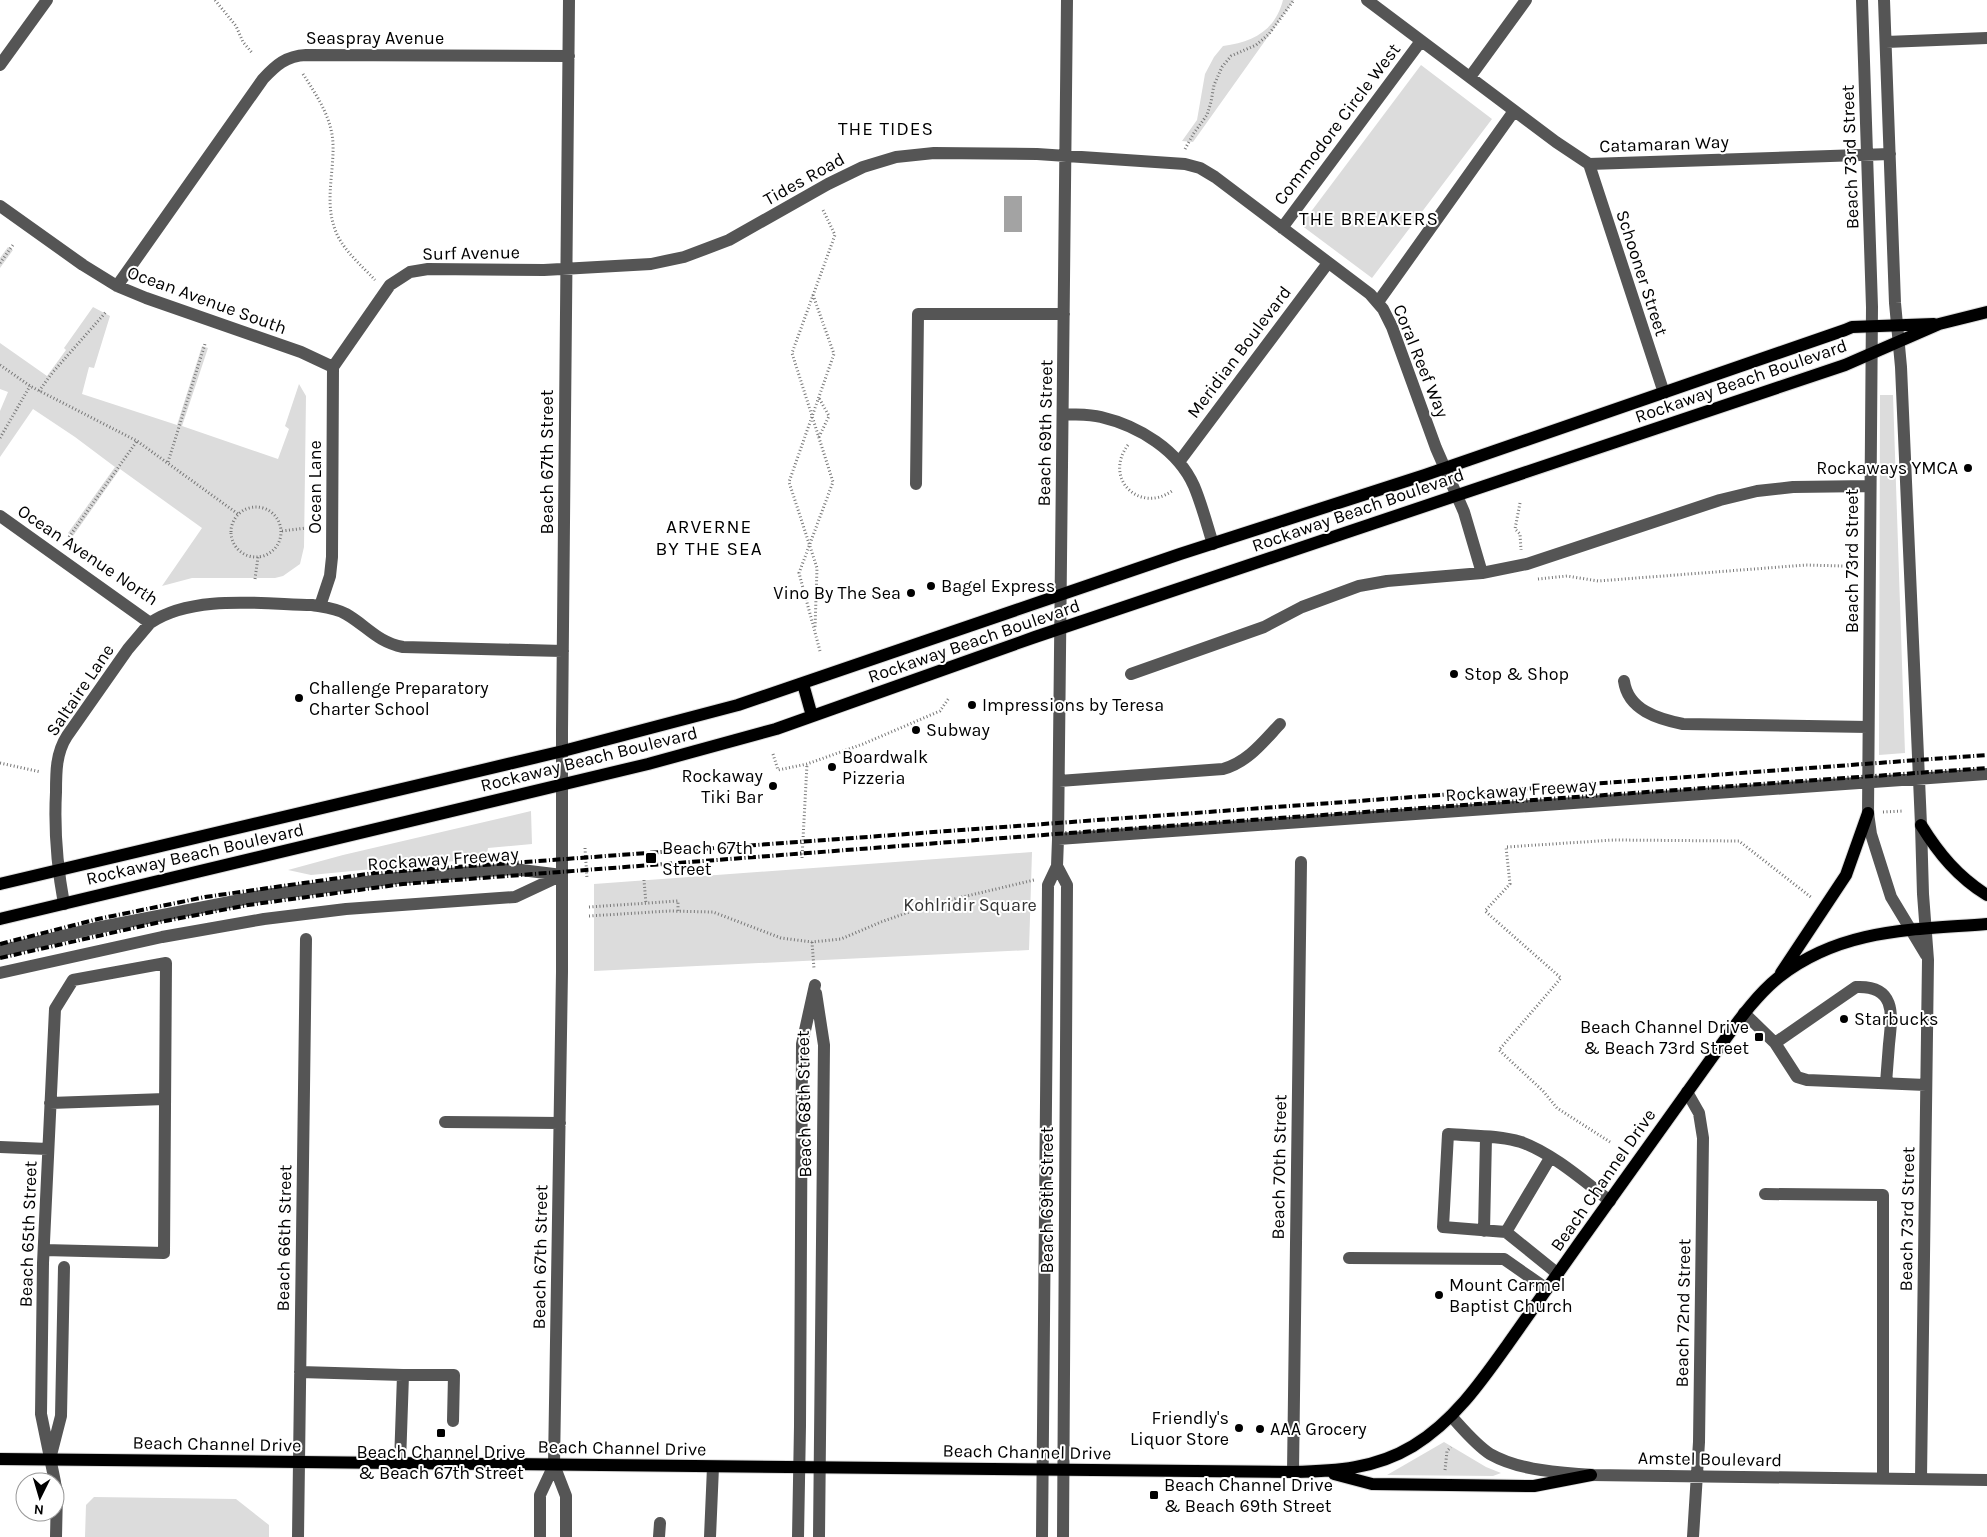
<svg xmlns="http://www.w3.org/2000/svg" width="1987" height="1537" viewBox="0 0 1987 1537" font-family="Karla,sans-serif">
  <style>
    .green { fill: #dcdcdc }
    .water { fill: #a3a3a3 }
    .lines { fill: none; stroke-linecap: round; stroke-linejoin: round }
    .major-casing { stroke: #dbdbdb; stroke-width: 14 }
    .path { stroke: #777; stroke-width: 3; stroke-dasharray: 1 2.5; stroke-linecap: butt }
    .minor { stroke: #555; stroke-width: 12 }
    .major { stroke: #000; stroke-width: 12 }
    .rail { stroke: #000; stroke-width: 4; stroke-dasharray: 8 2.5 1 2.5; stroke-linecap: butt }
    .poi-dot { fill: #000; stroke: #fff; stroke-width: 2 }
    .labels { text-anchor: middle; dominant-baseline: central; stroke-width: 4; stroke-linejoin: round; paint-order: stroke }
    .street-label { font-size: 18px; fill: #000; stroke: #fff }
    .poi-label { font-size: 18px; fill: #000; stroke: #fff; text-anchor: start }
    .park-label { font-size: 18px; fill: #333; stroke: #fff }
    .neighbourhood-label { font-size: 19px; letter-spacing: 1px; fill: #000; stroke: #fff }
  </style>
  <rect width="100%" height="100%" fill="#fff"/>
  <path class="green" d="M1283,0h11l-101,142 -11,-1 15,-21 8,-46 9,-17 9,-11c30,-4 52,-15 60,-46z
    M1421,65l71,54 -120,159 -71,-53z
    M8,247l5,3 -13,18v-10z
    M93,307l17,9 -16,52 -5,-1 -7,27 95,31 25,-79 6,2 -26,78 96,33 11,-30 -4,-3 14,-42 7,12 -2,151 -4,17 -17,12 -8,2h-83l-30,8 40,-58 -82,-59 -47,67 -5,-3 47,-66 -40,-30 -42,-28 -33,48v-46l8,-19 -8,-3v-46l47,33 19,-26 -2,-2z
    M1880,395h13l12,358 -26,2z
    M531,811l1,33 -44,4 -2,10 -175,17 -23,-5 55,-15z
    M1032,852l-3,98 -435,21v-87z
    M1444,1442l42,25 15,6 -8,3 -106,-1z
    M94,1497l142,2 33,26v12h-184l1,-32z"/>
  <path class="water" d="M1004,196h18v36h-18z"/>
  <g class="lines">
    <defs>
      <path id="major" d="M803,684l9,32
        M1921,825c18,29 37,52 66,70
        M0,884l563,-133 175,-46 442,-151 245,-79 420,-145 7,-3 82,-3
        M0,919l648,-155 128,-35 259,-92 810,-272 94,-41 48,-12
        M1781,973l65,-98 22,-62
        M0,1459l1293,13c43,-1 82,-3 120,-26 41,-25 68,-64 95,-102 24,-34 48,-68 72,-102 48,-68 97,-136 146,-204 15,-21 32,-44 53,-61 63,-49 133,-47 208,-53
        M1334,1474l38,10 162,2 57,-11"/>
    </defs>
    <use href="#major" class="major-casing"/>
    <path class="path" d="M215,0l21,26 7,16 10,12
      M303,74c14,22 29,44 30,70 1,30 -9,59 3,88 7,18 26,34 39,48
      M1185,149l9,-16 13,-18 4,-13 3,-17 8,-18 9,-11 25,-11 13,-11 25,-34
      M0,263l13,-18
      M813,295l21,59 -45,128 28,86 -2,60
      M0,365l30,21 107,55 101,73
      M39,391l14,-19 53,-60
      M819,437l10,-21 -10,-18
      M0,438l30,-52
      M1128,445c-25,33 11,69 44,46
      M168,462l37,-118
      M1520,503l-5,26 5,5 1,16
      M231 532a25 25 0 1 1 50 0a25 25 0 1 1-50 0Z
      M282,531l24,-3
      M69,537l68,-96
      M255,579l3,-22
      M1538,579l29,-3 31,5 208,-16 37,1
      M820,651l-21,-78 34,-91 -41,-129 43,-118 -12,-25
      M773,754l5,16 29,-6 56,-20 77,-33 9,-13
      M0,763l41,9
      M1883,812l21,-1
      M585,848l2,31
      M802,858l5,-94
      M644,880l2,24
      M589,907l89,-6v10
      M589,916l80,-5 44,1 68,26 31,4 29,-3 40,-17 48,-17 105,-25
      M812,942l2,27
      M1610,1142l-53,-34 -14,-17 -44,-41 62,-72 -76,-67 25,-27 -4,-37 108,-7 125,1 73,57
      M1445,1470l2,-19 4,-4"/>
    <path class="minor" d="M1367,0l189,142 33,22 301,-10
      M1862,0l10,307 -4,506 3,21 20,63 35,58
      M1884,0l11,303 6,64 20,458 2,69 5,66 -7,519
      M1886,42l101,-4
      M0,65l47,-65
      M1470,77l56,-77
      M1589,164l75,229
      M0,206l83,59 34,21 29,12 155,54 32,15
      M1282,228l139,-187
      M117,286l146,-207c13,-14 23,-23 43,-24l263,1
      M1378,302l136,-191
      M333,367l57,-82 20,-13 18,-3 116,1 107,-6 33,-7 45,-17 99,-56 35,-17 33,-10 38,-4 103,1 148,10 15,4 15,9 155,117 13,15 9,18 44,121 28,64 18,61
      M1063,414c13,1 26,0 38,3 38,9 77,33 93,69 8,19 13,39 19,58
      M1179,462l149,-199
      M916,484l2,-170h146
      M0,516l150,107c42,-29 112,-19 162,-18 11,2 24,3 34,9 21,12 31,28 57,33l160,4
      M320,606l10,-30 2,-19 1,-190
      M1131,674l133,-47 38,-20 57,-21 28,-5 95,-8 45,-9 193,-64 37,-9 36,-4 77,-1
      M1624,681c4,29 34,38 59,43l185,3
      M1059,781l164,-12c25,-7 40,-27 57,-45
      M1058,839l929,-65
      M1057,866l10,19 -4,652
      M64,904c-7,-38 -10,-74 -8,-112 0,-20 0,-39 11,-56l61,-87 22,-26
      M0,951l96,-23 170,-33 131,-17 116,-9 49,6
      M0,973l162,-36 102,-18 82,-10 169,-12 47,-22
      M816,993l8,52 -5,492
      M1744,1013l31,30 22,34 10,3 119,5
      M1775,1043l81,-56c41,-2 36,29 33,57 -1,13 -2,26 -3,39
      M1687,1092l12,21 4,25 -4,304 -6,95
      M50,1103l115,-4
      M445,1122l115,1
      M0,1147l48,2
      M1765,1194l118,1v283
      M1484,1231l2,-94
      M1506,1232l44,-74
      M44,1250l120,3 2,-290 -93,17 -18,29 -12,254 -2,151 14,68
      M1349,1258l155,1 43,30
      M1558,1274l-52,-42 -63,-5 5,-93c24,2 50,1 73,8 31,11 63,39 89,59
      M300,1372l103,3 -3,88
      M403,1375h51l-1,46
      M1451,1416c12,13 24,28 39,38 30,17 68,18 101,21l396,5
      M51,1455l10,-39 3,-149
      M1293,1472l8,-610
      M55,1483l2,8 -1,46
      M298,1537l8,-598
      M540,1537v-42l14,-30
      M566,1537v-41l-12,-31 8,-493v-241l7,-731
      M659,1537l1,-14
      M710,1537l3,-70
      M798,1537l2,-111 2,-382 13,-59
      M1042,1537l6,-652 9,-19 1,-27 9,-839"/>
    <use href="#major" class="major"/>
    <path class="rail" d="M0,944l98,-25 107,-22 169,-24 1613,-118
      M0,958l160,-36 88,-17 155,-21 679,-52 905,-64"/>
  </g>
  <g class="poi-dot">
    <circle cx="1968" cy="468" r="5"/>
    <circle cx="931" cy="586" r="5"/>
    <circle cx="911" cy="593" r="5"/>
    <circle cx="1454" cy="674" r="5"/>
    <circle cx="299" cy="698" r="5"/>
    <circle cx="972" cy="705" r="5"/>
    <circle cx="916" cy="730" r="5"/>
    <circle cx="832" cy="767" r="5"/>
    <circle cx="773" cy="786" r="5"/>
    <rect x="645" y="852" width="12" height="12" rx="2.5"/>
    <circle cx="1844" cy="1019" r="5"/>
    <rect x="1754" y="1032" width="10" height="10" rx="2.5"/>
    <circle cx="1439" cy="1295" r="5"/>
    <circle cx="1239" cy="1428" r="5"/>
    <circle cx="1260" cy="1429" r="5"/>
    <rect x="436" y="1428" width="10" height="10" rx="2.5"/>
    <rect x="1149" y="1490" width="10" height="10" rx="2.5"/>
  </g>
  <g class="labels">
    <g class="street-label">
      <text x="375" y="38">Seaspray Avenue</text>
      <text transform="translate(1337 124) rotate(-53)">Commodore Circle West</text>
      <text transform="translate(1664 144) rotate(-2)">Catamaran Way</text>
      <text transform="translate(1850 157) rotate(-92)">Beach 73rd Street</text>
      <text transform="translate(804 179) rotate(-29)">Tides Road</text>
      <text transform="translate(471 253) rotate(-1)">Surf Avenue</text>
      <text transform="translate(1642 273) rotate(72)">Schooner Street</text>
      <text transform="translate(207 300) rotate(20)">Ocean Avenue South</text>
      <text transform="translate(1239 352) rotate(-53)">Meridian Boulevard</text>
      <text transform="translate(1421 361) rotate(68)">Coral Reef Way</text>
      <text transform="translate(1741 381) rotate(-19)">Rockaway Beach Boulevard</text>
      <text transform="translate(1045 433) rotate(-89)">Beach 69th Street</text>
      <text transform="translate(547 462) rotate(-90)">Beach 67th Street</text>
      <text transform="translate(315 487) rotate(-90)">Ocean Lane</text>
      <text transform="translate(1358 510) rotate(-19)">Rockaway Beach Boulevard</text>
      <text transform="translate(88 555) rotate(34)">Ocean Avenue North</text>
      <text transform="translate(1852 561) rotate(-90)">Beach 73rd Street</text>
      <text transform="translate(974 641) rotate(-19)">Rockaway Beach Boulevard</text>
      <text transform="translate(80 690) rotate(-56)">Saltaire Lane</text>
      <text transform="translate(589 759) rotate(-14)">Rockaway Beach Boulevard</text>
      <text transform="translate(1521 790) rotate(-4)">Rockaway Freeway</text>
      <text transform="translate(195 854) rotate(-13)">Rockaway Beach Boulevard</text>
      <text transform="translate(443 859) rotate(-4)">Rockaway Freeway</text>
      <text transform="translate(804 1104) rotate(-91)">Beach 68th Street</text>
      <text transform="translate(1279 1167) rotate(-89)">Beach 70th Street</text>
      <text transform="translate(1603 1180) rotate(-55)">Beach Channel Drive</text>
      <text transform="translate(1047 1200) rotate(-90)">Beach 69th Street</text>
      <text transform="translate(1907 1219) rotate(-89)">Beach 73rd Street</text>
      <text transform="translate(28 1234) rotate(-88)">Beach 65th Street</text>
      <text transform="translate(284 1238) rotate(-89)">Beach 66th Street</text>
      <text transform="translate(540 1257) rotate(-89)">Beach 67th Street</text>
      <text transform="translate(1683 1313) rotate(-89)">Beach 72nd Street</text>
      <text transform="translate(217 1444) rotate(1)">Beach Channel Drive</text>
      <text transform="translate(622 1448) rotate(1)">Beach Channel Drive</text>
      <text transform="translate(1027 1452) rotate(1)">Beach Channel Drive</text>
      <text transform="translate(1710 1459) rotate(1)">Amstel Boulevard</text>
    </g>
    <g class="poi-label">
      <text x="1958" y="468" text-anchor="end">Rockaways YMCA</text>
      <text x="941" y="586">Bagel Express</text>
      <text x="901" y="593" text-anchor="end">Vino By The Sea</text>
      <text x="1464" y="674">Stop &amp; Shop</text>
      <text x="309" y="688">Challenge Preparatory<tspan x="309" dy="21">Charter School</tspan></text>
      <text x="982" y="705">Impressions by Teresa</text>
      <text x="926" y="730">Subway</text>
      <text x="842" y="757">Boardwalk<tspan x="842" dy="21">Pizzeria</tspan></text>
      <text x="763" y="776" text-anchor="end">Rockaway<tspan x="763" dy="21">Tiki Bar</tspan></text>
      <text x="662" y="848">Beach 67th<tspan x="662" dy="21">Street</tspan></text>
      <text x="1854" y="1019">Starbucks</text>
      <text x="1749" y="1027" text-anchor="end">Beach Channel Drive<tspan x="1749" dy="21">&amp; Beach 73rd Street</tspan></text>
      <text x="1449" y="1285">Mount Carmel<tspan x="1449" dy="21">Baptist Church</tspan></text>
      <text x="1229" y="1418" text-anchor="end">Friendly's<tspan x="1229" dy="21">Liquor Store</tspan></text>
      <text x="1270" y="1429">AAA Grocery</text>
      <text x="441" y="1452" text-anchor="middle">Beach Channel Drive<tspan x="441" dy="21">&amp; Beach 67th Street</tspan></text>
      <text x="1164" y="1485">Beach Channel Drive<tspan x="1164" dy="21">&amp; Beach 69th Street</tspan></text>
    </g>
    <g class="park-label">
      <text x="970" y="905">Kohlridir Square</text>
    </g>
    <g class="neighbourhood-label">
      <text x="886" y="129">THE TIDES</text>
      <text x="1369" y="219">THE BREAKERS</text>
      <text x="709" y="527">ARVERNE<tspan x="709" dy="22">BY THE SEA</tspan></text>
    </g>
  </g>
  <g transform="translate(40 1497) rotate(185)"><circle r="24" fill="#ffffff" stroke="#999999"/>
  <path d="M0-4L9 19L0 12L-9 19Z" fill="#000000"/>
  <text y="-8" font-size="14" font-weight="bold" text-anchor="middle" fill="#000000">N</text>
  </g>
</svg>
